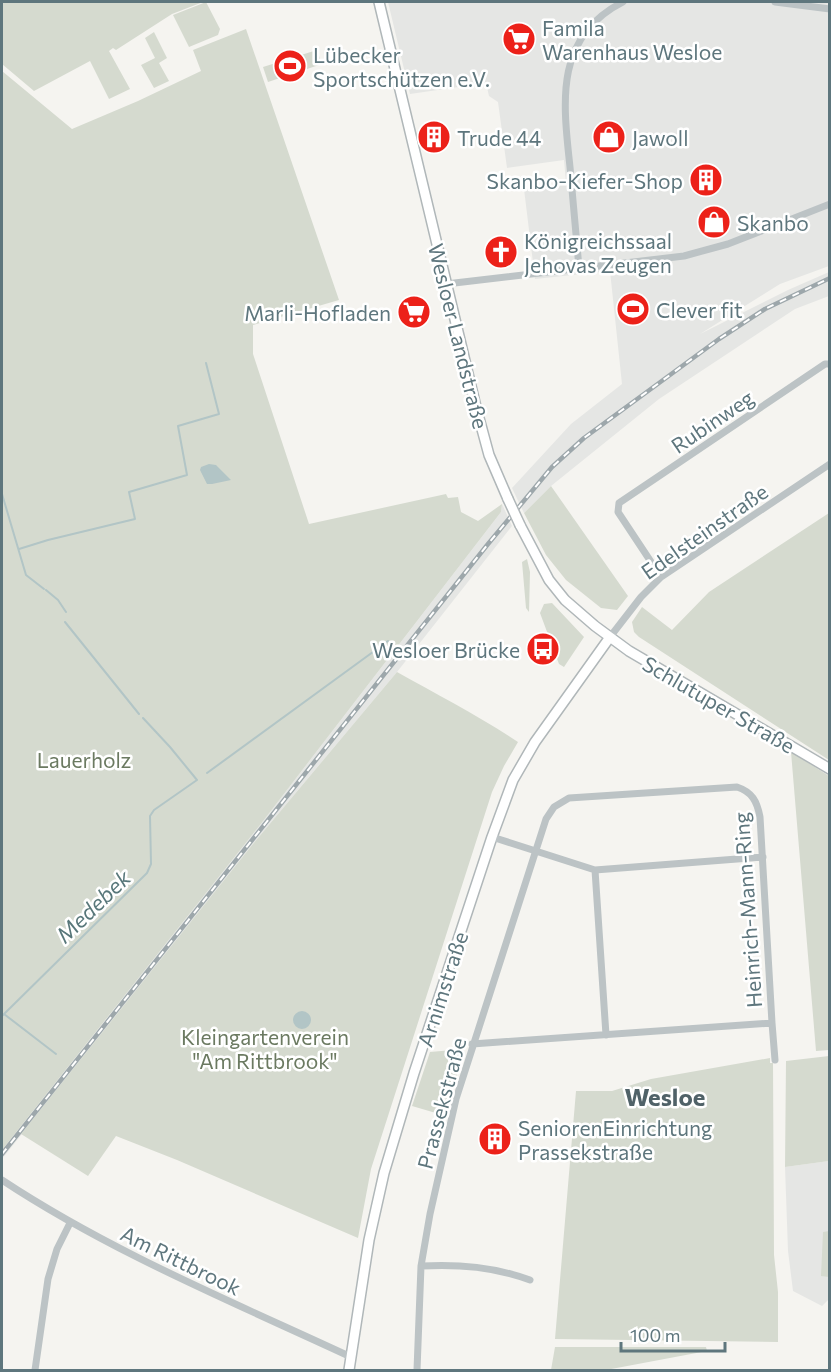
<svg xmlns="http://www.w3.org/2000/svg" width="831" height="1372" viewBox="0 0 831 1372" font-family="Commissioner,sans-serif">
  <style>
    .built { fill: #e5e6e4 }
    .green { fill: #d5dacf }
    .water { fill: #b2c5c6 }
    .lines { fill: none; stroke-linecap: round; stroke-linejoin: round }
    .stream { stroke: #b2c5c6; stroke-width: 2 }
    .major-casing { stroke: #b0b7b9; stroke-width: 12 }
    .minor { stroke: #bcc3c5; stroke-width: 7 }
    .major { stroke: #fff; stroke-width: 9 }
    .rail-casing { stroke: #9da7ab; stroke-width: 4.5 }
    .rail { stroke: #fff; stroke-width: 2; stroke-dasharray: 7; stroke-linecap: butt }
    .major-bridge-casing { stroke: #b0b7b9; stroke-width: 12; stroke-linecap: butt }
    .major-bridge { stroke: #fff; stroke-width: 9 }
    .labels { text-anchor: middle; dominant-baseline: central; stroke-width: 5; stroke-linejoin: round; paint-order: stroke }
    .poi-label { font-size: 21px; fill: #5e767d; stroke: #fff; text-anchor: start }
    .street-label { font-size: 21px; fill: #5e767d; stroke: #fff }
    .park-label { font-size: 21px; fill: #6b7a61; stroke: #fff }
    .water-label { font-size: 22px; font-style: italic; fill: #58777a; stroke: #fff }
    .quarter-label { font-size: 24px; font-weight: bold; fill: #506268; stroke: #fff }
  </style>
  <rect width="100%" height="100%" fill="#f5f4f0"/>
  <path class="built" d="M388,2h441v264l-49,18 -80,50 88,-44 41,-18v24l-34,13 -136,90 -108,87 -27,27 -12,-25 59,-64 51,-40 -12,-113 -75,8 -11,-90 42,-6 -2,-23 -57,8 -9,-66 -9,-6 -3,-13 -76,11z
    M502,504l10,22 -115,146 -144,172 -251,315v-9l258,-325 241,-313z
    M829,1161v138l-7,7 -29,-15 -5,-40 -3,-84z"/>
  <path class="green" d="M2,2h201l-31,12 -56,36 -3,-2 -4,3 21,38 -21,10 -19,-38 -56,30 -32,-27z
    M206,2l14,27 -2,6 -29,12 -16,-32z
    M246,29l93,271 -86,25v29l56,170 137,-30 2,4 10,-1 3,15 17,9 24,-17 -1,8 -241,313 -258,325v-1079l70,58 66,-28 63,-30 -8,-21z
    M154,32l13,26 -8,5 10,18 -15,7 -13,-23 14,-7 -10,-20z
    M317,50l5,14 -54,18 -5,-15z
    M551,486l77,110 -11,14 -16,-2 -35,-28 -20,-25 -22,-42z
    M829,513v247l-190,-123 -5,-5 -2,-10 10,-15 30,23 37,-38z
    M527,559l3,13 -1,40 -3,-4 -4,-46z
    M552,603l32,34 -20,30 -5,-3 -19,-51 4,-9z
    M397,672c41,23 82,44 121,70l-14,24 -12,26 -121,377 -13,69 -181,-78 -61,-24 -28,40 -67,-42 232,-290z
    M791,752l38,24v274l-13,1z
    M464,1049l-18,67 -34,-10 18,-54z
    M829,1056v105l-44,6 1,-106z
    M770,1058v5h3l1,192 4,37v50l-223,-3 21,-248h36l39,-12z
    M829,1231v46l-8,-1 2,-44z
    M555,1347h151l1,4 -101,19h-55z"/>
  <path class="water" d="M209,464l7,1 15,15 -19,4h-5l-7,-14 1,-3z
    M293 1020a9 9 0 1 1 18 0a9 9 0 1 1-18 0Z"/>
  <g class="lines">
    <path class="stream" d="M2,494l24,81 18,14
      M19,549l29,-9 87,-21 -6,-27 58,-17 -9,-49 41,-12 -13,-51
      M46,590l12,10 8,12
      M65,622l74,92
      M207,773l181,-132
      M4,1014l52,40
      M2,1016l145,-143 4,-9 -1,-48 4,-6 43,-30 -27,-33 -27,-29"/>
    <defs>
      <path id="major" d="M379,2l97,405 13,48 19,44
        M520,525l29,55 16,20 30,26 34,25 201,118
        M349,1370l20,-130 15,-67 30,-100 78,-236 21,-57 22,-38 75,-105"/>
    </defs>
    <use href="#major" class="major-casing"/>
    <path class="minor" d="M775,2l55,7
      M579,268c-3,-34 -6,-67 -9,-101 -7,-65 -16,-130 53,-165
      M446,284l238,-28 44,-12 102,-40
      M661,577l-43,-65 1,-9 206,-139h5
      M610,637l31,-40 20,-20 169,-113
      M492,837l103,33 168,-13
      M595,870l11,165
      M772,1023l3,37
      M2,1180c109,72 231,122 349,177
      M421,1266c39,-2 73,1 109,14
      M35,1370l13,-91 9,-30 13,-26
      M417,1370l4,-104 9,-52 26,-115 90,-280 8,-12 15,-9 168,-11c15,5 20,14 23,30l12,206 -300,21"/>
    <use href="#major" class="major"/>
    <defs>
      <path id="rail" d="M2,1154l486,-610 64,-77 32,-29 135,-99 46,-30 65,-31"/>
    </defs>
    <use href="#rail" class="rail-casing"/>
    <use href="#rail" class="rail"/>
    <defs>
      <path id="major-bridge" d="M508,499l12,26"/>
    </defs>
    <use href="#major-bridge" class="major-bridge-casing"/>
    <use href="#major-bridge" class="major-bridge"/>
  </g>
  <defs>
    <symbol id="supermarket-disc" viewBox="-11 -11 22 22"><circle r="9.5" fill="#ec2119" stroke="#fff"/><path d="M-6-5.5h2.5l.6 2H6L4.5 2H-2.5L-4.4-4H-6ZM-1.5 3.2a1.3 1.3 0 1 0 .1 0ZM3 3.2a1.3 1.3 0 1 0 .1 0Z" fill="#fff"/></symbol>
    <symbol id="stadium-disc" viewBox="-11 -11 22 22"><circle r="9.5" fill="#ec2119" stroke="#fff"/><path d="M0-5a6.5 5 0 1 0 0 10a6.5 5 0 1 0 0-10ZM-3.5-1.8h7v3.6h-7Z" fill="#fff"/></symbol>
    <symbol id="building-disc" viewBox="-11 -11 22 22"><circle r="9.5" fill="#ec2119" stroke="#fff"/><path d="M-4-6H4V6H1V3H-1V6H-4ZM-2.5-4.3h1.7v1.8h-1.7ZM.8-4.3h1.7v1.8H.8ZM-2.5-1h1.7V.8h-1.7ZM.8-1h1.7V.8H.8Z" fill="#fff"/></symbol>
    <symbol id="shop-disc" viewBox="-11 -11 22 22"><circle r="9.5" fill="#ec2119" stroke="#fff"/><path d="M-5-2.5h2.3a2.7 3.5 0 0 1 5.4 0H5L5.5 6h-11ZM-1.5-2.5h3a1.5 2.3 0 0 0-3 0Z" fill="#fff"/></symbol>
    <symbol id="church-disc" viewBox="-11 -11 22 22"><circle r="9.5" fill="#ec2119" stroke="#fff"/><path d="M-1.2-6h2.4v3.5h3.3v2.4h-3.3V6h-2.4V-.1h-3.3v-2.4h3.3Z" fill="#fff"/></symbol>
    <symbol id="bus-disc" viewBox="-11 -11 22 22"><circle r="9.5" fill="#ec2119" stroke="#fff"/><path d="M-5-6H5V4H4V6H2V4H-2V6H-4V4H-5ZM-3.5-4V0h7V-4ZM-3.5 1.2v1.5H-2V1.2ZM2 1.2v1.5H3.5V1.2Z" fill="#fff"/></symbol>
  </defs>
  <g fill-rule="evenodd">
    <use href="#supermarket-disc" x="500" y="20" width="38" height="38"/>
    <use href="#stadium-disc" x="271" y="47" width="38" height="38"/>
    <use href="#building-disc" x="415" y="118" width="38" height="38"/>
    <use href="#shop-disc" x="590" y="118" width="38" height="38"/>
    <use href="#building-disc" x="687" y="161" width="38" height="38"/>
    <use href="#shop-disc" x="695" y="203" width="38" height="38"/>
    <use href="#church-disc" x="482" y="233" width="38" height="38"/>
    <use href="#stadium-disc" x="614" y="290" width="38" height="38"/>
    <use href="#supermarket-disc" x="395" y="293" width="38" height="38"/>
    <use href="#bus-disc" x="524" y="630" width="38" height="38"/>
    <use href="#building-disc" x="476" y="1120" width="38" height="38"/>
  </g>
  <g class="labels">
    <g class="poi-label">
      <text x="542" y="27">Famila<tspan x="542" dy="24">Warenhaus Wesloe</tspan></text>
      <text x="313" y="54">Lübecker<tspan x="313" dy="24">Sportschützen e.V.</tspan></text>
      <text x="457" y="137">Trude 44</text>
      <text x="632" y="137">Jawoll</text>
      <text x="683" y="180" text-anchor="end">Skanbo-Kiefer-Shop</text>
      <text x="737" y="222">Skanbo</text>
      <text x="524" y="240">Königreichssaal<tspan x="524" dy="24">Jehovas Zeugen</tspan></text>
      <text x="656" y="309">Clever fit</text>
      <text x="391" y="312" text-anchor="end">Marli-Hofladen</text>
      <text x="520" y="649" text-anchor="end">Wesloer Brücke</text>
      <text x="518" y="1127">SeniorenEinrichtung<tspan x="518" dy="24">Prassekstraße</tspan></text>
    </g>
    <g class="street-label">
      <text transform="translate(459 336) rotate(76)">Wesloer Landstraße</text>
      <text transform="translate(712 421) rotate(-34)">Rubinweg</text>
      <text transform="translate(704 531) rotate(-35)">Edelsteinstraße</text>
      <text transform="translate(719 704) rotate(30)">Schlutuper Straße</text>
      <text transform="translate(747 910) rotate(-94)">Heinrich-Mann-Ring</text>
      <text transform="translate(442 989) rotate(-72)">Arnimstraße</text>
      <text transform="translate(441 1103) rotate(-75)">Prassekstraße</text>
      <text transform="translate(181 1260) rotate(26)">Am Rittbrook</text>
    </g>
    <g class="park-label">
      <text x="84" y="759">Lauerholz</text>
      <text x="265" y="1036">Kleingartenverein<tspan x="265" dy="24">"Am Rittbrook"</tspan></text>
    </g>
    <g class="water-label">
      <text transform="translate(93 906) rotate(-44)">Medebek</text>
    </g>
    <g class="quarter-label">
      <text x="665" y="1096">Wesloe</text>
    </g>
  </g>
  <rect width="831" height="1372" fill="none" stroke="#5e767d" stroke-width="6"/>
  <path d="M621 1342v9h104v-9" fill="none" stroke="#5e767d" stroke-width="3"/>
  <text x="630" y="1342" font-size="18" fill="#5e767d" stroke="#ffffff" stroke-width="4.5" paint-order="stroke">100 m</text>
</svg>
